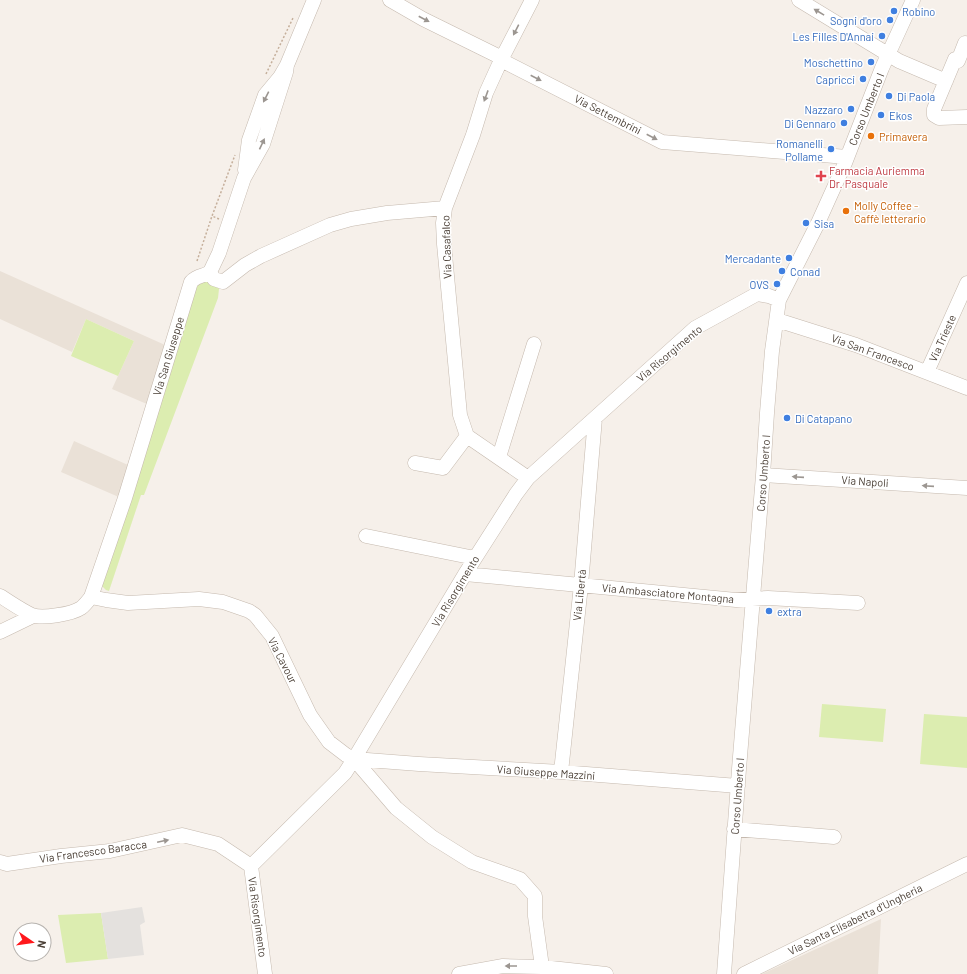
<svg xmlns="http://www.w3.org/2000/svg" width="967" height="974" viewBox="0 0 967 974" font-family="Barlow,sans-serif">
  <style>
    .residential { fill: #eae1d7 }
    .green { fill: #dcedb0 }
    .parking { fill: #e4e1de }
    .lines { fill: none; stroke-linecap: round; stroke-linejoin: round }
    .minor-casing { stroke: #c5b9ae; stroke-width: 15 }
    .path { stroke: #c5af9b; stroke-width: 1.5; stroke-dasharray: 2 2; stroke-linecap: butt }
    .minor { stroke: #fff; stroke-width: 14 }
    .oneway { fill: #9c9691 }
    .shop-dot { fill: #3f7fe0; stroke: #fff; stroke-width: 1.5 }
    .food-dot { fill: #e8710a; stroke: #fff; stroke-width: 1.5 }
    .health-dot { fill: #e0444e; stroke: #fff; stroke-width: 1.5 }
    .labels { text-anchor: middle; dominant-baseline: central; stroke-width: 3; stroke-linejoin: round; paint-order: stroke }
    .shop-label { font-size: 11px; fill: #366cbe; stroke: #fff; text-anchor: end }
    .street-label { font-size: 11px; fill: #4b4037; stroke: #fff }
    .food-label { font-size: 11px; fill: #c56008; stroke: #fff; text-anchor: start }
    .health-label { font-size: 11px; fill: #be3a42; stroke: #fff; text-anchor: start }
  </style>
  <rect width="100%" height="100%" fill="#f6f0ea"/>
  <path class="residential" d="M0,271l174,78 -18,59 -44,-19 22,-48 -48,-22 -14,33 -72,-33z
    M74,441l63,28 -9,32 -67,-29z
    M881,919l-3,55h-116z"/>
  <path class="green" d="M205,280l13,6 1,3 -1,9 -74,197h-3l-32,96 -3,-1 -5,-5 94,-302z
    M86,319l48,22 -16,35 -47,-20z
    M822,704l64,5 -3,33 -64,-5z
    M924,714l43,3v51l-47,-4z
    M101,913l7,46 -42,4 -8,-48z"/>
  <path class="parking" d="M142,907l3,15 -5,3 4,30 -36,4 -7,-46z"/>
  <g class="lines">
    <defs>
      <path id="minor" d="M390,0l33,19 75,37 3,4 161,82 185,15
        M799,0l100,61 47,20
        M965,43l-7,18 -3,-2 -21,50v6l5,3 28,-1
        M245,170l4,-30 16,-45 15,-18 7,-12 27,-65
        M210,272l4,7 9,3 22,-17 16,-9 69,-31 21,-6 36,-6 58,-5
        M210,272l9,-19 25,-75 19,-34 23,-72 1,-7
        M777,320l79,25 111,43
        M927,372l40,-89
        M499,457l35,-113
        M415,463l28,5 24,-32
        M763,475l204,13
        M528,478l-61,-42 -7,-21 -16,-171 -1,-21 2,-15 28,-73 13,-42 15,-33 31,-60
        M366,536l109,22
        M465,574l271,26 32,-2 90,5
        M0,596c10,6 21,14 32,19 10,4 40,-1 49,-7 4,-3 7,-7 10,-11l34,-99 66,-216c7,-8 13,-5 19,-10
        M91,597l15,3 22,3 71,-4 24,3 26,9 6,4 17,21 38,79 19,27 17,13 8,4 65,5 142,8 177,14
        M0,632l33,-16
        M354,759l42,49 36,29 40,25 48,17 15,17v20l7,51
        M561,772l20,-187 14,-167
        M734,829l100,8
        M0,862l7,2 54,-8 49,-5 72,-16 36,9 33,22
        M265,974l-14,-108 94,-93 9,-14 111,-185 51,-80 12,-16 167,-150 62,-34 12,2 10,4
        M459,974l44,-8 39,1 64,7
        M724,974l15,-205 24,-294 4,-62 5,-62 7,-51 39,-77 27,-60 37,-95 31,-68
        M744,974l223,-110"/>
    </defs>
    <use href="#minor" class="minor-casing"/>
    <path class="path" d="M266,74l27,-56
      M219,219l-7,-3 23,-61
      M197,261l15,-45"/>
    <use href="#minor" class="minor"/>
  </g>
  <defs><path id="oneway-solid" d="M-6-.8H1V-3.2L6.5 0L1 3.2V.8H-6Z"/></defs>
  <g class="oneway">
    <use href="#oneway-solid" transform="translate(819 12) rotate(-149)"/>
    <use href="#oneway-solid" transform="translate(424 19) rotate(28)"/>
    <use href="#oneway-solid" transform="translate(516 30) rotate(117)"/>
    <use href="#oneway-solid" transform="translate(536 78) rotate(27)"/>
    <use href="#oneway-solid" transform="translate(486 96) rotate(110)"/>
    <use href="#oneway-solid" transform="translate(266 97) rotate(117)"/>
    <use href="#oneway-solid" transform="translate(652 137) rotate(27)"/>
    <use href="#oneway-solid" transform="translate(262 144) rotate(-65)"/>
    <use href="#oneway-solid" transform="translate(798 477) rotate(-176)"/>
    <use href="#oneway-solid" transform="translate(928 486) rotate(-176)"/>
    <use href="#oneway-solid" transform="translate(163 841) rotate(-12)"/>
    <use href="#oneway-solid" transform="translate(511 966) rotate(-180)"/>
  </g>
  <g class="shop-dot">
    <circle cx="894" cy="11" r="4"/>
    <circle cx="890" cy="20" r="4"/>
    <circle cx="882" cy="36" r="4"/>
    <circle cx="871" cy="62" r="4"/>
    <circle cx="863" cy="79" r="4"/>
    <circle cx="889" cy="96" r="4"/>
    <circle cx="851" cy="109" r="4"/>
    <circle cx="881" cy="115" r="4"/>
    <circle cx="844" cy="123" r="4"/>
    <circle cx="831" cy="149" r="4"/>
    <circle cx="806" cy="223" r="4"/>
    <circle cx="789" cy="258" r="4"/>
    <circle cx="782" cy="271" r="4"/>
    <circle cx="777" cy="284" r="4"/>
    <circle cx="787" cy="418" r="4"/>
    <circle cx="769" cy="611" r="4"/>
  </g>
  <g class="food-dot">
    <circle cx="871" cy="136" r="4"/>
    <circle cx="846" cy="211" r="4"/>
  </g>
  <path class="health-dot" d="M819 170h4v4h4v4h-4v4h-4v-4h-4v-4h4z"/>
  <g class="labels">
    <g class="shop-label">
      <text x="902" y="11" text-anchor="start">Robino</text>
      <text x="882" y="20">Sogni d'oro</text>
      <text x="874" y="36">Les Filles D'Annai</text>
      <text x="863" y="62">Moschettino</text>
      <text x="855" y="79">Capricci</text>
      <text x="897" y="96" text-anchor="start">Di Paola</text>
      <text x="843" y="109">Nazzaro</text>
      <text x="889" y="115" text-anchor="start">Ekos</text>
      <text x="836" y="123">Di Gennaro</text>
      <text x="823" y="143">Romanelli<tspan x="823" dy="13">Pollame</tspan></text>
      <text x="814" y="223" text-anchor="start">Sisa</text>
      <text x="781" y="258">Mercadante</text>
      <text x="790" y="271" text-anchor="start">Conad</text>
      <text x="769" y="284">OVS</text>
      <text x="795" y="418" text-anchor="start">Di Catapano</text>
      <text x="777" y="611" text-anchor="start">extra</text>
    </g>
    <g class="street-label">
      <text transform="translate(866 109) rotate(-68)">Corso Umberto I</text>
      <text transform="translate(608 114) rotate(27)">Via Settembrini</text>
      <text transform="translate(446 247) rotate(-92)">Via Casafalco</text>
      <text transform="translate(942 338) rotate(-66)">Via Trieste</text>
      <text transform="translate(873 352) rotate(20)">Via San Francesco</text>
      <text transform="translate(669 353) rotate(-40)">Via Risorgimento</text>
      <text transform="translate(168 356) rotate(-73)">Via San Giuseppe</text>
      <text transform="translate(763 473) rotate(-86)">Corso Umberto I</text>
      <text transform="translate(865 481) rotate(4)">Via Napoli</text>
      <text transform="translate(455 591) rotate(-59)">Via Risorgimento</text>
      <text transform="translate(668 593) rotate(5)">Via Ambasciatore Montagna</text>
      <text transform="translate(579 595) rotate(-84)">Via Libertà</text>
      <text transform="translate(283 660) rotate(63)">Via Cavour</text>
      <text transform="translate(546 772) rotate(4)">Via Giuseppe Mazzini</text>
      <text transform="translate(737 796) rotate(-86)">Corso Umberto I</text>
      <text transform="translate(93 851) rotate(-8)">Via Francesco Baracca</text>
      <text transform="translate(258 917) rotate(82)">Via Risorgimento</text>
      <text transform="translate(855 919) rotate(-26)">Via Santa Elisabetta d'Ungheria</text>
    </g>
    <g class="food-label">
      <text x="879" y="136">Primavera</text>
      <text x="854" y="205">Molly Coffee -<tspan x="854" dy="13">Caffè letterario</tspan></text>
    </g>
    <g class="health-label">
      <text x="829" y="170">Farmacia Auriemma<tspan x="829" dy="13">Dr. Pasquale</tspan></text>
    </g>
  </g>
  <g transform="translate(32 942) rotate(103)"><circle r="19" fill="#ffffff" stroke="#b7b3af"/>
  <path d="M0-3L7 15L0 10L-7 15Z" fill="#ff181c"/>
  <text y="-6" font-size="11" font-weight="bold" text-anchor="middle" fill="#4b4037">N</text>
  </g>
</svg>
